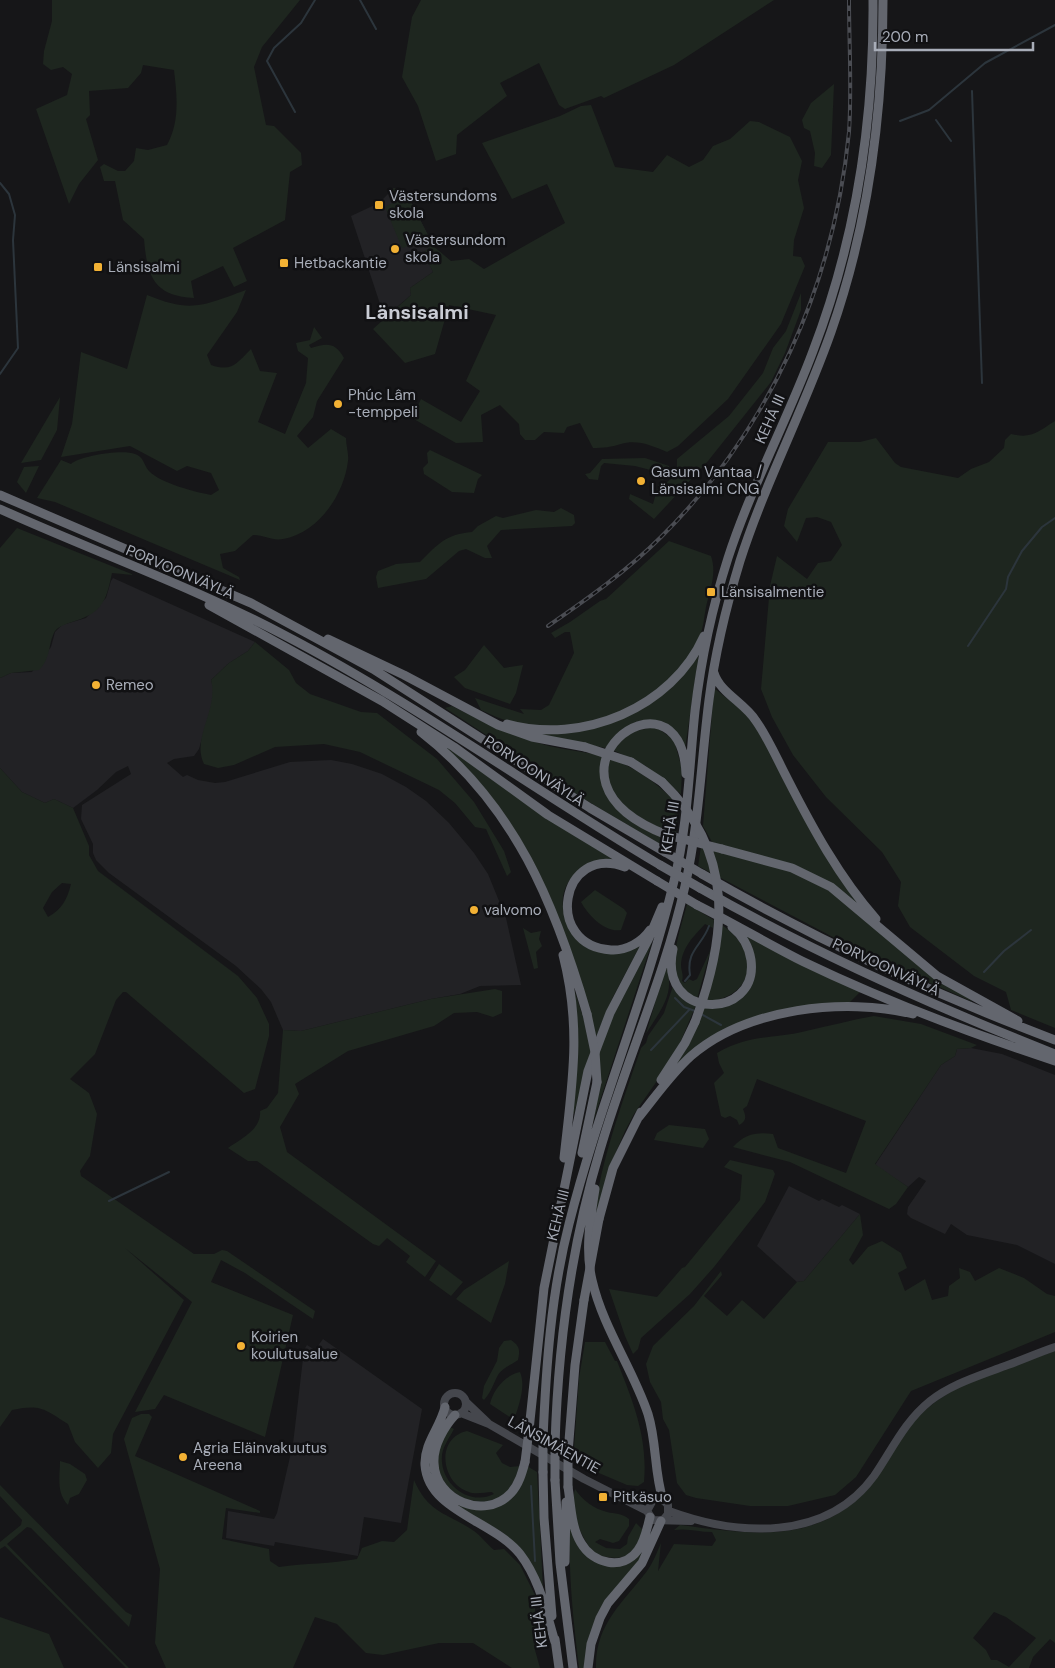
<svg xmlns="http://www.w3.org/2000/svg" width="1055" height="1668" viewBox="0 0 1055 1668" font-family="'DM Sans',sans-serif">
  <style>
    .built { fill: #222225 }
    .green { fill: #1e261f; fill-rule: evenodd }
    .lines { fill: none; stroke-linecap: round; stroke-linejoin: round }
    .stream { stroke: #2c353c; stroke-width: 2 }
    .secondary { stroke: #45474d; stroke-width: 8 }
    .highway { stroke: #63666e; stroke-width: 9 }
    .rail-casing { stroke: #4a4c52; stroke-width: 4 }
    .rail { stroke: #111113; stroke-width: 2; stroke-dasharray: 5.5; stroke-linecap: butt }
    .highway-bridge { stroke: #63666e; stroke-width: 9 }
    .poi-dot { fill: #f2b134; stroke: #111113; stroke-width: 2 }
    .labels { text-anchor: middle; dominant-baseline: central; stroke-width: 5; stroke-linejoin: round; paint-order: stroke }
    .poi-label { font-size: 15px; fill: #a8adb8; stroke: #111113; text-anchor: start }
    .street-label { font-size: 15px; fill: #a8adb8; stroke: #111113 }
    .district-label { font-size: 20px; font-weight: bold; fill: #c9ccd4; stroke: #111113 }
  </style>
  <rect width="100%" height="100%" fill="#161618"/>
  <path class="built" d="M394,188l12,4 24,47 2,6 -8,8 9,19 -23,16 1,7 -28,24 -5,-4 3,-8 -30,-91 28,-13z
    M113,578l142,64 -7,9 -19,12 -18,17 4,13 -16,56 -5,7 -20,3 -7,4 16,14 4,-2 11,5 17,3 10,-1 65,-20 41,-2 21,4 30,10 24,13 20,14 23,22 25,30 14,21 18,44 15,67 -41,1 -20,8 -29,5 -130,32 -18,-1 -12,-28 -10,-13 -25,-23 -127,-93 -13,-13 -3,-7v-9l-12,-25 1,-14 49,-31 -3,-8 -12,6 -19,18 -24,18 -19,-9 -9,4 -23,-11 -22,-24v-90l11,-5 21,-1 19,-25 4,-15 7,-7 24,-7 20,-20 5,-17z
    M971,1048l31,6 53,21v189l-38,-19 -50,-10 -16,-11 -6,10 -34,-16 -4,-4 1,-7 18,-26 -7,-4 -11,10 -33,-22 66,-100 14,-9 2,-7z
    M789,1186l30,15 3,-2 17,8 3,-2 18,9 -56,67 -7,1 -40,-36z
    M323,1339l99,70 -21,114 -37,-6 -6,39 -83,-14 -1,4 -48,-8 2,-27 46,8 3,-6 16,-69 11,-94 3,-5 8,5z"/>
  <path class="green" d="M52,0h248l-38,47 -8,20 12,58 8,1 27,27 1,12 -12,7 -5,48 -52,28 14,33 -13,6 -11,-21 -32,15 3,17c-41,-2 -47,-23 -50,-59l-21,-19 -8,-39h-11l-4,-14 4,-3 14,7h7l9,-10 2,-13 12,2 19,-5c13,-24 10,-49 7,-75l-31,-5 -2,8 -13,15 -39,3 1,24 -4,4 12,41 -19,24 -10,20 -33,-95 31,-14 5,-21 -9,-7 -12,3 -8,-6 1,-13 8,-30z
    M421,0h353l-100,65 -70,33 -3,-2 -36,13 -6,-4 -20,-42 -39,20 7,13 -50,39 -1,19 -20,7 -18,-55 -16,-29 10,-60z
    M834,84l-3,71 -9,13 -8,-2 1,-13 -5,-22 -6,-3 -2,-8 9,-17z
    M591,105l24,62 38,5 14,-17 22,12 14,-7 10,-14 17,-7 20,-18 9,1 31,15 12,24 -4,19 6,28 -10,32 -1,16 8,1 4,9 -24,58 -53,75 -50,47 -11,6c-14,-6 -30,-13 -46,-8 -10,3 -17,4 -28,4l-13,-25 -13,4 -3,6 -20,-1 -9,8h-10l-5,-6 -1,-10 -19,-19 -19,10 2,27 -27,1 -44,-25 9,-19 40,23 19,-31 -14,-10 30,-66 -47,-10 -14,49 -30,9 -32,-34 38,-34 -1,-7 23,-16 -10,-19 9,-8 19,16 18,-2 15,10 81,-46 -18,-39 -35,15 -30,-56 78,-27 21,-10z
    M394,188l12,4 24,47 -28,9 -17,-41 8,-4 -4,-10z
    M246,290l-9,22 -30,43 4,10c21,7 25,-1 40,-16l9,22 17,2 -19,49 27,12 21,-51 2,-25 -10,-7 -2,-8 14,-3 4,-13 8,11 -13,7 2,3c16,-5 24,-6 33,10l-27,43 -4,16 -16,19 11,12 23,-19 15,9c0,8 3,16 2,23 -4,34 -30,72 -65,78 -11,2 -19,-4 -30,-4l-18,16 -15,3 3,14 16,9 1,3 -185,-78 -18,-4 24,-38 10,4c9,-8 51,-15 64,-10 9,3 8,10 14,17 11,12 46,21 62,24l8,-5 -8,-17 -24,-7 -10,5 -47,-25 -69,11 11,-33 9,-72 46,17 20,-74c44,18 55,11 99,-5z
    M801,293v17l-16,43 -14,29 -63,79 -54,58 -25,-20 1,-5 23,10 6,-21 6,1 12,-11v-14l52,-43 34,-43 10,-25 13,-17z
    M60,397l-3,33 -16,30 -20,3z
    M1055,421v607l-44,-18 -5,-18 -32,-16 -64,-49 -12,-21 3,-24 -19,-30 -56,-55 -33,-42 -21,-38 -11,-28 9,-103 7,-30 30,23 11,-16 13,-2 11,-16 -11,-23 -14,-5 -11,1 -9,24 -13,-16 4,-17 40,-67h32l16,-4 19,25 6,4 57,11 13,-9 18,-7 15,-14 1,-8 6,-6c21,5 26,-2 44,-13z
    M430,450l52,25 -4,4 -4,14 -22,-1 -28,-18 -1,-6 5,-5 -1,-10z
    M645,458l24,8 2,7 -8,7h-3l2,-7 -27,-7 -31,-3 -3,3 -3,14 -9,-1 -4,-5 5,-1 12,-14z
    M39,466l-13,27 -9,-11 7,-15z
    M561,508l13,7 1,8 -3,3 -71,4 -14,16 5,12h-7l-19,-9 -7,2 -33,28 -48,9 -2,-11 2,-6 18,-7 24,-2c18,-18 26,-28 52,-30l6,-6 18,-10 7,2 33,-8 18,2z
    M17,528l117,47 -22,-2c-6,29 -10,40 -40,49 -6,2 -13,4 -17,9 -7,12 -4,28 -16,39l-28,3 -11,5v-130z
    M669,541l42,15c6,18 -1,33 -5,51 -2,11 -3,24 -8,34 -27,55 -99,90 -159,86 -20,-1 -40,-8 -58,-17l-6,-12 49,16 -4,-5 21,1 8,-5 25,-52 -4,-21h-5l-10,6 -4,-5 19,-11 30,-21 6,-2z
    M255,642l34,28 7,13 14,11 51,18 16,1 60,46 37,43 30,49 7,21 -4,4 -21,-47 -11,-2 -20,-24 -16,-13 -79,-38 -36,-8 -49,3 -41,18 -16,3 -14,-4c-13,-26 15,-55 7,-84l18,-17 19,-12z
    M484,645l20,23 19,-3 -7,28 -6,11 -45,-16 -11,-11 11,-7z
    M699,653l-14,96c-17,-41 -58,-36 -79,-1l-69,-13 -2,-3 19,1 89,-28z
    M714,688l36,29 111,189 -44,-30 -105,-34 -9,-16z
    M452,706c32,16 63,31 97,40 18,4 36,6 54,10 -13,44 30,70 65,82l-3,9 -76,-45 -144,-94z
    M656,727l18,13 8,29 -1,25 -35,-28 -33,-16 17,-18z
    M435,739l181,122c-12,-1 -18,2 -29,8 -5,3 -12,6 -16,10 -21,23 1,71 31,73 12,1 29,-8 41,-12l-30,57 -17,40 -69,-186z
    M609,758c28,10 49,26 70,47l-3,28c-24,-7 -65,-27 -68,-55 -1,-6 1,-14 1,-20z
    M0,768l22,24 23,11 9,-4 19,9 16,38v9l9,16 140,105 19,22 12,26v12l-14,53 -11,4 -118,-101h-3l-7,8 -21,54 -25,25 19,14 8,21 -7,42 -10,15 1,5 113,78h20l8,-4 5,1 88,60 -2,8 -68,-46 -24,-13 -10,22 82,33 -28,122 -101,-42 -9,14 -20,3 57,-110 -67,-54 59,52 -71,134 -2,19 -13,15 -23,-26 -7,-18c-24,-15 -27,-20 -56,-14l-12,17zM62,883l9,1c-4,16 -9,25 -23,33l-5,-9 9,-16z
    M701,847l86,22 26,11 28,19 132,103 -106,-47 -169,-89z
    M595,890l29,19 3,4 -6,17c-16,3 -33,-15 -40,-28z
    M687,904l27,16 -1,8 -8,-4c-11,12 -23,23 -24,41 0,6 3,10 1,16l3,2 4,-4 4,2 4,-2 14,-30 -14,50c-5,-3 -12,-6 -15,-11 -16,-24 -1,-59 5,-84z
    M722,925c39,26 34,72 -16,77z
    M523,928l8,5 10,-2 -2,8 3,7 -6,6 2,16 -4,1z
    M746,935l114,57 -12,12 -115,23 -65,47 36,-67h15l32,-27z
    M653,939l-60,183 3,-18 2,-52 20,-48z
    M666,965c10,30 -6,45 -20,69z
    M569,973l16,50 6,27 -17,64 -3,-1z
    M673,986l7,10 16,9 -21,50 -41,59 -9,17 -12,28 -21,73c6,-64 28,-123 49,-184l5,-5 2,-7 16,-23z
    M495,989l7,2v22l-9,4 -16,-5 -23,1 -20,13 -86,25 -53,33 4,10 -19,33 7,25 149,109 -11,16 -19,-15 4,-6 -23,-18 -8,8 -6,-2 -116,-83h-9l-20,-13c13,-9 34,-19 32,-37l7,-3 11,-15 5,-63 18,1 130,-32z
    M874,1016l47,8 56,21 -6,3 -14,1 -2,7 -14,9 -66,99 33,23 -12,17 -7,5 -99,-47 -57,-15c12,-13 23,-15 40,-13l5,14 68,25 20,-52 -109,-42 -10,27 -4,3c3,7 4,12 -4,16l-2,-5 -7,-4 -5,2 -4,-2 -7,-33 10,-10 -5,-10 -2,-10c35,-20 53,-13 89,-22 23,-5 45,-11 68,-15z
    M669,1125l36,4 4,10 -6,9 -49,-8 3,-7z
    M730,1160l43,10 2,4 -10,28 -51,65 -24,27 -49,44 -3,11 -5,5 -8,-18 -16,-47 48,8 25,-29 3,-1 55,-67 2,-25 -18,-8z
    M860,1214l3,21 -14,25 4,5 15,-18 14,-6 19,12 6,15 -9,5 7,18 20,-12 7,21 16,-4 1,-10 11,-8 -1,-10 11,4 5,9 24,-13 25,10 23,16 8,2v36l-144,59 -55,86 -21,18 -47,11h-38l-54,-8 -10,-3 -9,-12 -8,-53 -6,-11 -2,-17 -11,-20 -4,-18 7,-18 41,-40 27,-35 1,4 -18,21 23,20 15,-16 22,19 33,-37 7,-1z
    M509,1261l-4,23 -14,39 -35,-24 8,-9z
    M439,1264l24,18 -12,14 -22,-16z
    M511,1340c9,6 9,10 7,20 -7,5 -16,8 -20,15 -5,9 -6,16 -14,25l-2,-2 2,-12 13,-25 2,-13 5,-7z
    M585,1342h20l10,19h2c16,41 31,76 27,121l-6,4 -11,-1 -54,-23 6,-84z
    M1055,1351v292l-5,-4 -17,18 -4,11h-433c-1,-44 27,-65 51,-97 6,-8 10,-19 14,-28l-3,28 16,-27 38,2 4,-6 -4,-8c-13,0 -24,-4 -38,-2l6,-5c71,9 136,21 190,-38 14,-21 26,-45 43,-64 36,-42 92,-54 142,-72zM994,1612l12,5 30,21 -27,29 -12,-7h-6l-5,-10 -13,-12z
    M520,1372c6,14 -1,33 -6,48l-24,-16c3,-14 15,-29 30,-32z
    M141,1414h8l3,3 -17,39 125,55v2l-34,-5 -4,31 47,10 1,12 9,6c26,-4 52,-3 78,-8l5,-11 20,-7 12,1 13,-12 7,-50c15,34 32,32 60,51 7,5 13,13 20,19l10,-1 16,16 15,30v55l5,18h-28l-39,-25h-34l-56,12 -17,-2 -29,-29 -22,-7 -22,51h-127l-11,-25 5,-74 -36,-130 8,-21z
    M450,1427l4,2c-4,8 -11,17 -12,26 -3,27 26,52 52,39l-2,-2c-7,0 -16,3 -23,0 -28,-9 -34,-54 -2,-61l36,14 -7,8 6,10 8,4 10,-1c-4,12 -9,24 -20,31 -27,15 -65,-8 -63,-39 1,-11 7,-21 13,-31z
    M442,1429l-11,34 28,41 46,-4 22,-34 10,6 6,115 -36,-51 -10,-7 -40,-22 -27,-29 -2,-25z
    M60,1461l10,3 15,10 2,6 -8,14 -9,4 -2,7c-12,-13 -8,-28 -8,-44z
    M0,1485l126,127 6,3 -3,12 -98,-99 -4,-1 -20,17 122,124h-3l-121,-122 -5,3v-7l21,-17 1,-5 -22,-24z
    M575,1489c7,11 19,20 32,23 8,2 15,1 22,7v7l-10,15 -6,2 -13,-4 -5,3 11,6 14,1 7,-5 1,-7 8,-14 7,7c-11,29 -20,32 -49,24 -13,-18 -25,-42 -19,-65z
    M570,1521l15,33 42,8 21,-30 3,1 -10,27 -33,38 -23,70h-6c-6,-50 -11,-97 -9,-147z
    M0,1617l49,17 15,34h-64z"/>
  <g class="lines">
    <path class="stream" d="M360,0l16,29
      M972,91l10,292
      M295,112l-28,-51 7,-13 27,-25 14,-23
      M936,120l15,21
      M900,121l29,-11 56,-47 70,-38
      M0,183l9,11 6,21 -2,25 5,108 -18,26
      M968,646l38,-57 2,-12 14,-26 20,-24 13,-9
      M984,972l20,-21 27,-21
      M685,981l5,-6c-4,-25 12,-29 19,-49
      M675,998l9,9 11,4
      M701,1014l20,11
      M651,1050l39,-41
      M109,1201l60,-29
      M531,1486l4,75"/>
    <path class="secondary" d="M444 1404a11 11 0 1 1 22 0a11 11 0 1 1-22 0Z
      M466,1402l22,21
      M461,1413l28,11 95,55 63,32
      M619,1494l34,6
      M669,1511c68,25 157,31 205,-35 18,-26 30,-54 56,-75 22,-17 46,-24 72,-34 18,-6 35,-14 53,-20
      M664,1519l4,-5v-9l-5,-5h-10l-6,11 6,9 38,1"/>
    <path class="highway" d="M0,495l251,108 122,66 217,139 75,44
      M0,509c95,43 194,78 286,127 130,68 248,154 374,229
      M209,605l173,96 72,46 94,68 109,66
      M328,639l76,36 94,50 34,12 53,10
      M714,673c6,20 31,30 42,48 12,17 21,38 31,57 25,49 52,99 89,141
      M507,724c75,21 165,-16 197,-88
      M421,732c94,73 134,172 166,282
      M631,762l31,20
      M667,835c-150,-58 14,-180 19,-61
      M722,849l70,19 39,19 106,89 81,45
      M625,867c-65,-24 -82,79 -14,83 15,1 31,-8 39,-20
      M702,874c113,65 231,120 353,166
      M700,888c114,65 233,118 355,166
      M697,905c36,18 71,39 107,57 81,39 166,71 251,99
      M673,949c-16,72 86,72 78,11 -2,-13 -9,-25 -19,-33
      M563,955c19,74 9,129 1,203
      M661,1080l24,-37 10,-21
      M639,1117c17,-21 32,-43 52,-61 55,-48 154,-59 222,-42
      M582,1153l15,-71
      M595,1189c-5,31 -10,61 -3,91 11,48 41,89 56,134 9,29 6,58 15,86
      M599,1219l14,-51 28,-56
      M445,1407c-5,21 -21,36 -20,58 3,46 69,56 95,89 20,26 26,58 35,88
      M455,1415c-11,12 -22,31 -21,48 1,37 51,58 77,30 8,-9 11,-20 14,-31
      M529,1430l15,-142 44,-217 22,-58 38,-73 14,-33
      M543,1439c3,-72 8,-145 26,-215 29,-116 77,-227 105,-343 14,-56 15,-113 21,-170 6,-51 17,-103 33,-153 23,-71 59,-137 85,-207 43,-112 61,-232 60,-351
      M555,1445c3,-100 16,-199 45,-295 26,-89 65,-174 85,-264 14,-62 16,-123 24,-186 6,-47 17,-93 31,-139 25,-78 64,-152 91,-229 38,-108 52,-219 52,-332
      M568,1453l7,-88 9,-65
      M543,1472l1,46 8,98
      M555,1480l5,83 13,105
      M568,1487c3,18 3,40 13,56 12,21 42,28 57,7 7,-9 9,-22 12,-33
      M565,1562l1,-60
      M555,1639l4,29
      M588,1668l3,-24 9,-26 8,-15 34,-40 19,-42"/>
    <defs>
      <path id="rail" d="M548,626c39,-27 79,-55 113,-89 109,-108 173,-252 188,-405 3,-43 0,-89 0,-132"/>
    </defs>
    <use href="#rail" class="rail-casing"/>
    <use href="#rail" class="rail"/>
    <path class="highway-bridge" d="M585,747l46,15
      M662,782c73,70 66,152 33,240
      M667,835l55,14
      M665,852l37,22
      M660,865l40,23
      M657,881l40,24
      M587,1014l8,38 2,30
      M584,1300l15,-81
      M568,1453v34
      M525,1462l4,-32
      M543,1472v-33
      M555,1480v-35"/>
  </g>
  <g class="poi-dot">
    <rect x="374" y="200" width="10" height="10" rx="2.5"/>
    <circle cx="395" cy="249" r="5"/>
    <rect x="279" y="258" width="10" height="10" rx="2.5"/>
    <rect x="93" y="262" width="10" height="10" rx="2.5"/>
    <circle cx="338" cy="404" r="5"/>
    <circle cx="641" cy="481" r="5"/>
    <rect x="706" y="587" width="10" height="10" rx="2.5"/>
    <circle cx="96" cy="685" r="5"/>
    <circle cx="474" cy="910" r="5"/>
    <circle cx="241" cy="1346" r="5"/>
    <circle cx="183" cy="1457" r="5"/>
    <rect x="598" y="1492" width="10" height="10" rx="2.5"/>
  </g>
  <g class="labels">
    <g class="poi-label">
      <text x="389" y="196">Västersundoms<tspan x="389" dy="17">skola</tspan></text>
      <text x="405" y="240">Västersundom<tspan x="405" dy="17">skola</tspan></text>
      <text x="294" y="263">Hetbackantie</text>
      <text x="108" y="267">Länsisalmi</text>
      <text x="348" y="395">Phúc Lâm<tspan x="348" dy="17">-temppeli</tspan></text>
      <text x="651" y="472">Gasum Vantaa /<tspan x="651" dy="17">Länsisalmi CNG</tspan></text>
      <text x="721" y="592">Länsisalmentie</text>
      <text x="106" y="685">Remeo</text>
      <text x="484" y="910">valvomo</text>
      <text x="251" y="1337">Koirien<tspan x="251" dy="17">koulutusalue</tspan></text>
      <text x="193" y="1448">Agria Eläinvakuutus<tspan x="193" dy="17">Areena</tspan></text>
      <text x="613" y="1497">Pitkäsuo</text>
    </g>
    <g class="street-label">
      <text transform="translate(770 419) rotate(-66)">KEHÄ III</text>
      <text transform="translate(180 572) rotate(23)">PORVOONVÄYLÄ</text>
      <text transform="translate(534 771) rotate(33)">PORVOONVÄYLÄ</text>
      <text transform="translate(670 827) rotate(-81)">KEHÄ III</text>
      <text transform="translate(886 967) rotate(25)">PORVOONVÄYLÄ</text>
      <text transform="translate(558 1215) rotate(-76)">KEHÄ III</text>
      <text transform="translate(554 1445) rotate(29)">LÄNSIMÄENTIE</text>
      <text transform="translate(539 1622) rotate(-97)">KEHÄ III</text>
    </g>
    <g class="district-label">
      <text x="417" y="312">Länsisalmi</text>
    </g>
  </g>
  <path d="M875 42v8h158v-8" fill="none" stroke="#a8adb8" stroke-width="2.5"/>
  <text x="882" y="42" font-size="15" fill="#a8adb8" stroke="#111113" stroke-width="4" paint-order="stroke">200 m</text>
</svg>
